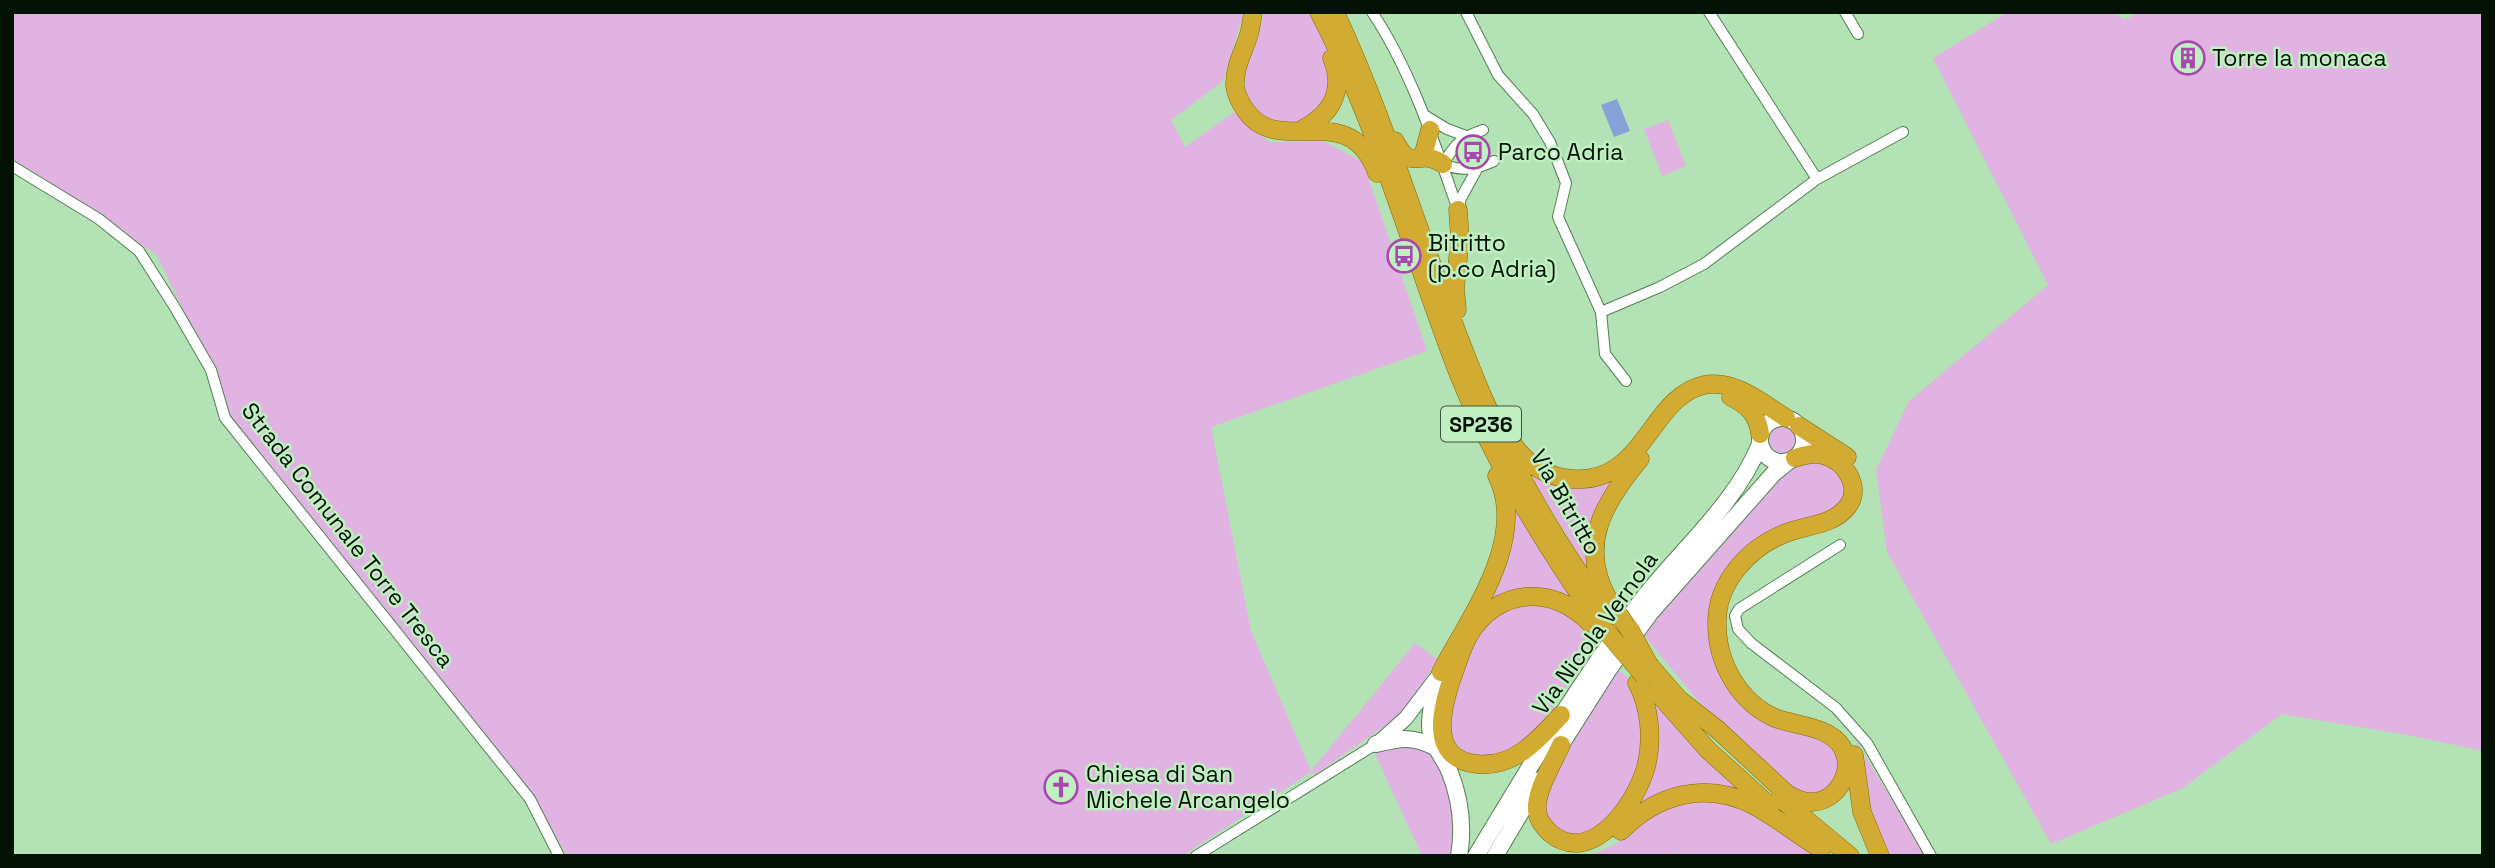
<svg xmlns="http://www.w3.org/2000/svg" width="2495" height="868" viewBox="0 0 2495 868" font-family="'Space Grotesk',sans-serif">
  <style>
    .green { fill: #e1b3e2 }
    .water { fill: #87a1d9 }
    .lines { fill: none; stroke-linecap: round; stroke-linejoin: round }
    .minor-casing { stroke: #537e55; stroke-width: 12 }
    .tertiary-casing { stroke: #537e55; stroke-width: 16 }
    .secondary-casing { stroke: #537e55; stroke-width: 18 }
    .trunk-casing { stroke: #826801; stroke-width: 19 }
    .minor { stroke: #fff; stroke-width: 10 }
    .tertiary { stroke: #fff; stroke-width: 14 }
    .secondary { stroke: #fff; stroke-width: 16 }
    .trunk { stroke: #d2ab33; stroke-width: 18 }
    .trunk-bridge-casing { stroke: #826801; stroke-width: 19; stroke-linecap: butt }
    .trunk-bridge { stroke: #d2ab33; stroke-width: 18 }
    .labels { text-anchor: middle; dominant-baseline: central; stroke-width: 5; stroke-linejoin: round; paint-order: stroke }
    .shield { fill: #c0efc1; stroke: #3c543d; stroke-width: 2 }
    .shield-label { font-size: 21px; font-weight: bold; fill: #031204 }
    .poi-label { font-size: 23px; fill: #031204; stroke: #c0efc1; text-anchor: start }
    .street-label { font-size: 23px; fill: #031204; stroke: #c0efc1 }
  </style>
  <rect width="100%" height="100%" fill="#b3e2b4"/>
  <path class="green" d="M12,12h1232l-21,69 -52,39 14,27 49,-35 35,30 54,-1 40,21 64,189 -216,76 40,204 60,140 104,-128 23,17 -35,53 -87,61 -5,-2 -129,84h-615l-40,-70 -180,-216 -108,-135 -53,-120 -30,-61 -144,-88z
    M1264,12h45l27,57 -5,37 -48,26 -34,-26 -4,-17v-21l13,-30z
    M2008,12h107l9,8 16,-8h343v739l-75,-16 -126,-21 -99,74 -132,56 -164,-292 -11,-82 33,-69 139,-116 -115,-227z
    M1668,120l18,46 -24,10 -18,-47z
    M1769 440a13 13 0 1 1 26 0a13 13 0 1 1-26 0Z
    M1825,461l21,21 -4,25 -74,29 -52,71 19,84 82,43 25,23 -8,31 -27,11 -27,-16 -85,-86 -53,-64 147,-163 7,-6z
    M1620,471l-5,11 -26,90 -55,-91v-4l4,-3z
    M1511,501l63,102 -87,4z
    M1512,602l34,2 39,21 6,9 -1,9 -48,86 -34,23 -33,6c-11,-7 -24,-14 -26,-28 -4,-20 21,-93 36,-108 8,-8 19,-14 27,-20z
    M1618,669l22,20 7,69 -32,62 -38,22 -28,-19 -5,-12 5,-30z
    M1650,701l16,13 78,81 -104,11 5,-18z
    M1856,741l70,115h-41l-14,-28z
    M1416,743l18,13 19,35 2,65h-33l-47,-102 15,-8z
    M1713,792l112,64h-137l-12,-3 -8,3h-78l28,-13 15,-19 20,-15z"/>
  <path class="water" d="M1617,99l13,32 -16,6 -13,-32z"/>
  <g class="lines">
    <defs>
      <path id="minor" d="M1372,12c39,58 63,132 86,198
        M1466,12l32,63 35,39 17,28 16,41 -8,34 43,95
        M1845,12l13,22
        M1424,115l23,14 19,7
        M1466,136l11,33
        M1443,164c11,-19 19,-27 40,-34
        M1443,164c18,8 34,5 51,-3
        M12,166l87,53 40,32 35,55 37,64 14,48 305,381 29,57
        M1817,179l86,-47
        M1458,210l3,-12 16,-29
        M1626,381l-21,-27 -4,-42 59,-25 44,-23 113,-85 -108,-167
        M1840,545l-101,64 -4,7 3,13 13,14 85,65 31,35 64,113
        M1196,856l180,-112"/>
      <path id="tertiary" d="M1377,744l29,-26 32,-42"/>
      <path id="secondary" d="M1760 440a22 22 0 1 1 44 0a22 22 0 1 1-44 0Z
        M1441,672c-5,17 -11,35 -11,53 0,18 12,30 19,45 11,27 15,57 10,86
        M1376,744c26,-6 35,-8 59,3
        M1555,754l54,-85 42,-57 123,-139 15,-12
        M1476,856c52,-86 102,-172 162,-251 40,-53 97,-99 122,-161
        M1495,856l45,-76"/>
      <path id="trunk" d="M1253,12c-1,7 -2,15 -4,22 -5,17 -15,33 -14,52 1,9 6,18 11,25 34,48 103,-15 131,62
        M1319,12c60,115 93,243 140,363 35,88 84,167 138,245
        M1335,12c58,124 93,257 147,383 32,75 73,146 121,212
        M1303,129c29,-15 42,-39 29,-71
        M1395,141c17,33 23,6 48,23
        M1423,156l7,-26
        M1457,310l-2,-21 5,-51 -2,-28
        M1731,397c17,8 27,18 29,37
        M1799,426l48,31
        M1513,444c12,18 30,30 51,34 80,13 84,-81 140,-93 30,-6 58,18 82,33
        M1609,601c-32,-56 -5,-99 31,-142
        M1649,665l33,38
        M1441,672c28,-54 88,-133 56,-196
        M1655,690l53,60 62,56
        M1676,697l41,32 70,65c8,4 16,9 25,8 26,-1 43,-32 30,-55 -13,-21 -46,-21 -67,-29 -36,-16 -58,-55 -58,-94 -1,-41 32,-77 69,-91 21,-8 48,-8 62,-27 14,-19 -3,-44 -22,-50 -11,-4 -21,-1 -31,2
        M1561,715c-23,25 -47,53 -84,49 -50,-5 -35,-57 -24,-89 5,-13 9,-28 16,-40 28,-47 84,-51 121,-12
        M1561,745c-8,18 -22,40 -24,60 -1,12 5,20 13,28 42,35 86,-30 96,-66 7,-27 4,-60 -9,-84
        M1854,755l8,57 18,44
        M1780,798l70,58
        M1621,831c36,-37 84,-50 132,-26 23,12 45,30 68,44"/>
    </defs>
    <use href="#minor" class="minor-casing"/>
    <use href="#tertiary" class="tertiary-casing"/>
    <use href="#secondary" class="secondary-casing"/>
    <use href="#trunk" class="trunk-casing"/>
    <use href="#minor" class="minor"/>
    <use href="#tertiary" class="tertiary"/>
    <use href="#secondary" class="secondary"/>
    <use href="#trunk" class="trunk"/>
    <defs>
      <path id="trunk-bridge" d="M1609,601l22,31 18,33
        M1597,620l47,56"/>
    </defs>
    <use href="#trunk-bridge" class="trunk-bridge-casing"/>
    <use href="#trunk-bridge" class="trunk-bridge"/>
  </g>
  <defs>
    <symbol id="building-ring" viewBox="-11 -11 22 22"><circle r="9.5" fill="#c0efc1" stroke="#a847ae" stroke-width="1.5"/><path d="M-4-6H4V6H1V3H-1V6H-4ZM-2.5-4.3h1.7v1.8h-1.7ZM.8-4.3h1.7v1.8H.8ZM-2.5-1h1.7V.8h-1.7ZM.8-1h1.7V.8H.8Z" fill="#a847ae"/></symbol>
    <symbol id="bus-ring" viewBox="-11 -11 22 22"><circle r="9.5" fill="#c0efc1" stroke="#a847ae" stroke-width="1.5"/><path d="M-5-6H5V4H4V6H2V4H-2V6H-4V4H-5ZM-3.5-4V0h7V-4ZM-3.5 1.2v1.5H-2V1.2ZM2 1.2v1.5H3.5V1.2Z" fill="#a847ae"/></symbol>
    <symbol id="church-ring" viewBox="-11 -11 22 22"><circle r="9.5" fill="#c0efc1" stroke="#a847ae" stroke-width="1.5"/><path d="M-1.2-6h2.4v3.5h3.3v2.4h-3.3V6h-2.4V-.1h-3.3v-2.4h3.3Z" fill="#a847ae"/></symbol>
  </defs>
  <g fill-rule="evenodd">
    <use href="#building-ring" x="2169" y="39" width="38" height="38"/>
    <use href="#bus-ring" x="1454" y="133" width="38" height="38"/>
    <use href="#bus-ring" x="1385" y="237" width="38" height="38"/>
    <use href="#church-ring" x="1042" y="768" width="38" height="38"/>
  </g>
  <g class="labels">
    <rect class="shield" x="1441" y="406.5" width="80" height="35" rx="5"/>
    <g class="shield-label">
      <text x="1481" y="424">SP236</text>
    </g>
    <g class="poi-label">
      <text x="2212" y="58">Torre la monaca</text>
      <text x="1498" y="152">Parco Adria</text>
      <text x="1428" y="243">Bitritto<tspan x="1428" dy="26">(p.co Adria)</tspan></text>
      <text x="1086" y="774">Chiesa di San<tspan x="1086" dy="26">Michele Arcangelo</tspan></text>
    </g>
    <g class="street-label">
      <text transform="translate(1566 502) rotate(60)">Via Bitritto</text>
      <text transform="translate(348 535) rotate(52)">Strada Comunale Torre Tresca</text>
      <text transform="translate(1595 633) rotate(-54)">Via Nicola Vernola</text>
    </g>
  </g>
  <rect width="2495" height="868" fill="none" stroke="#031204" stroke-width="28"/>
</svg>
